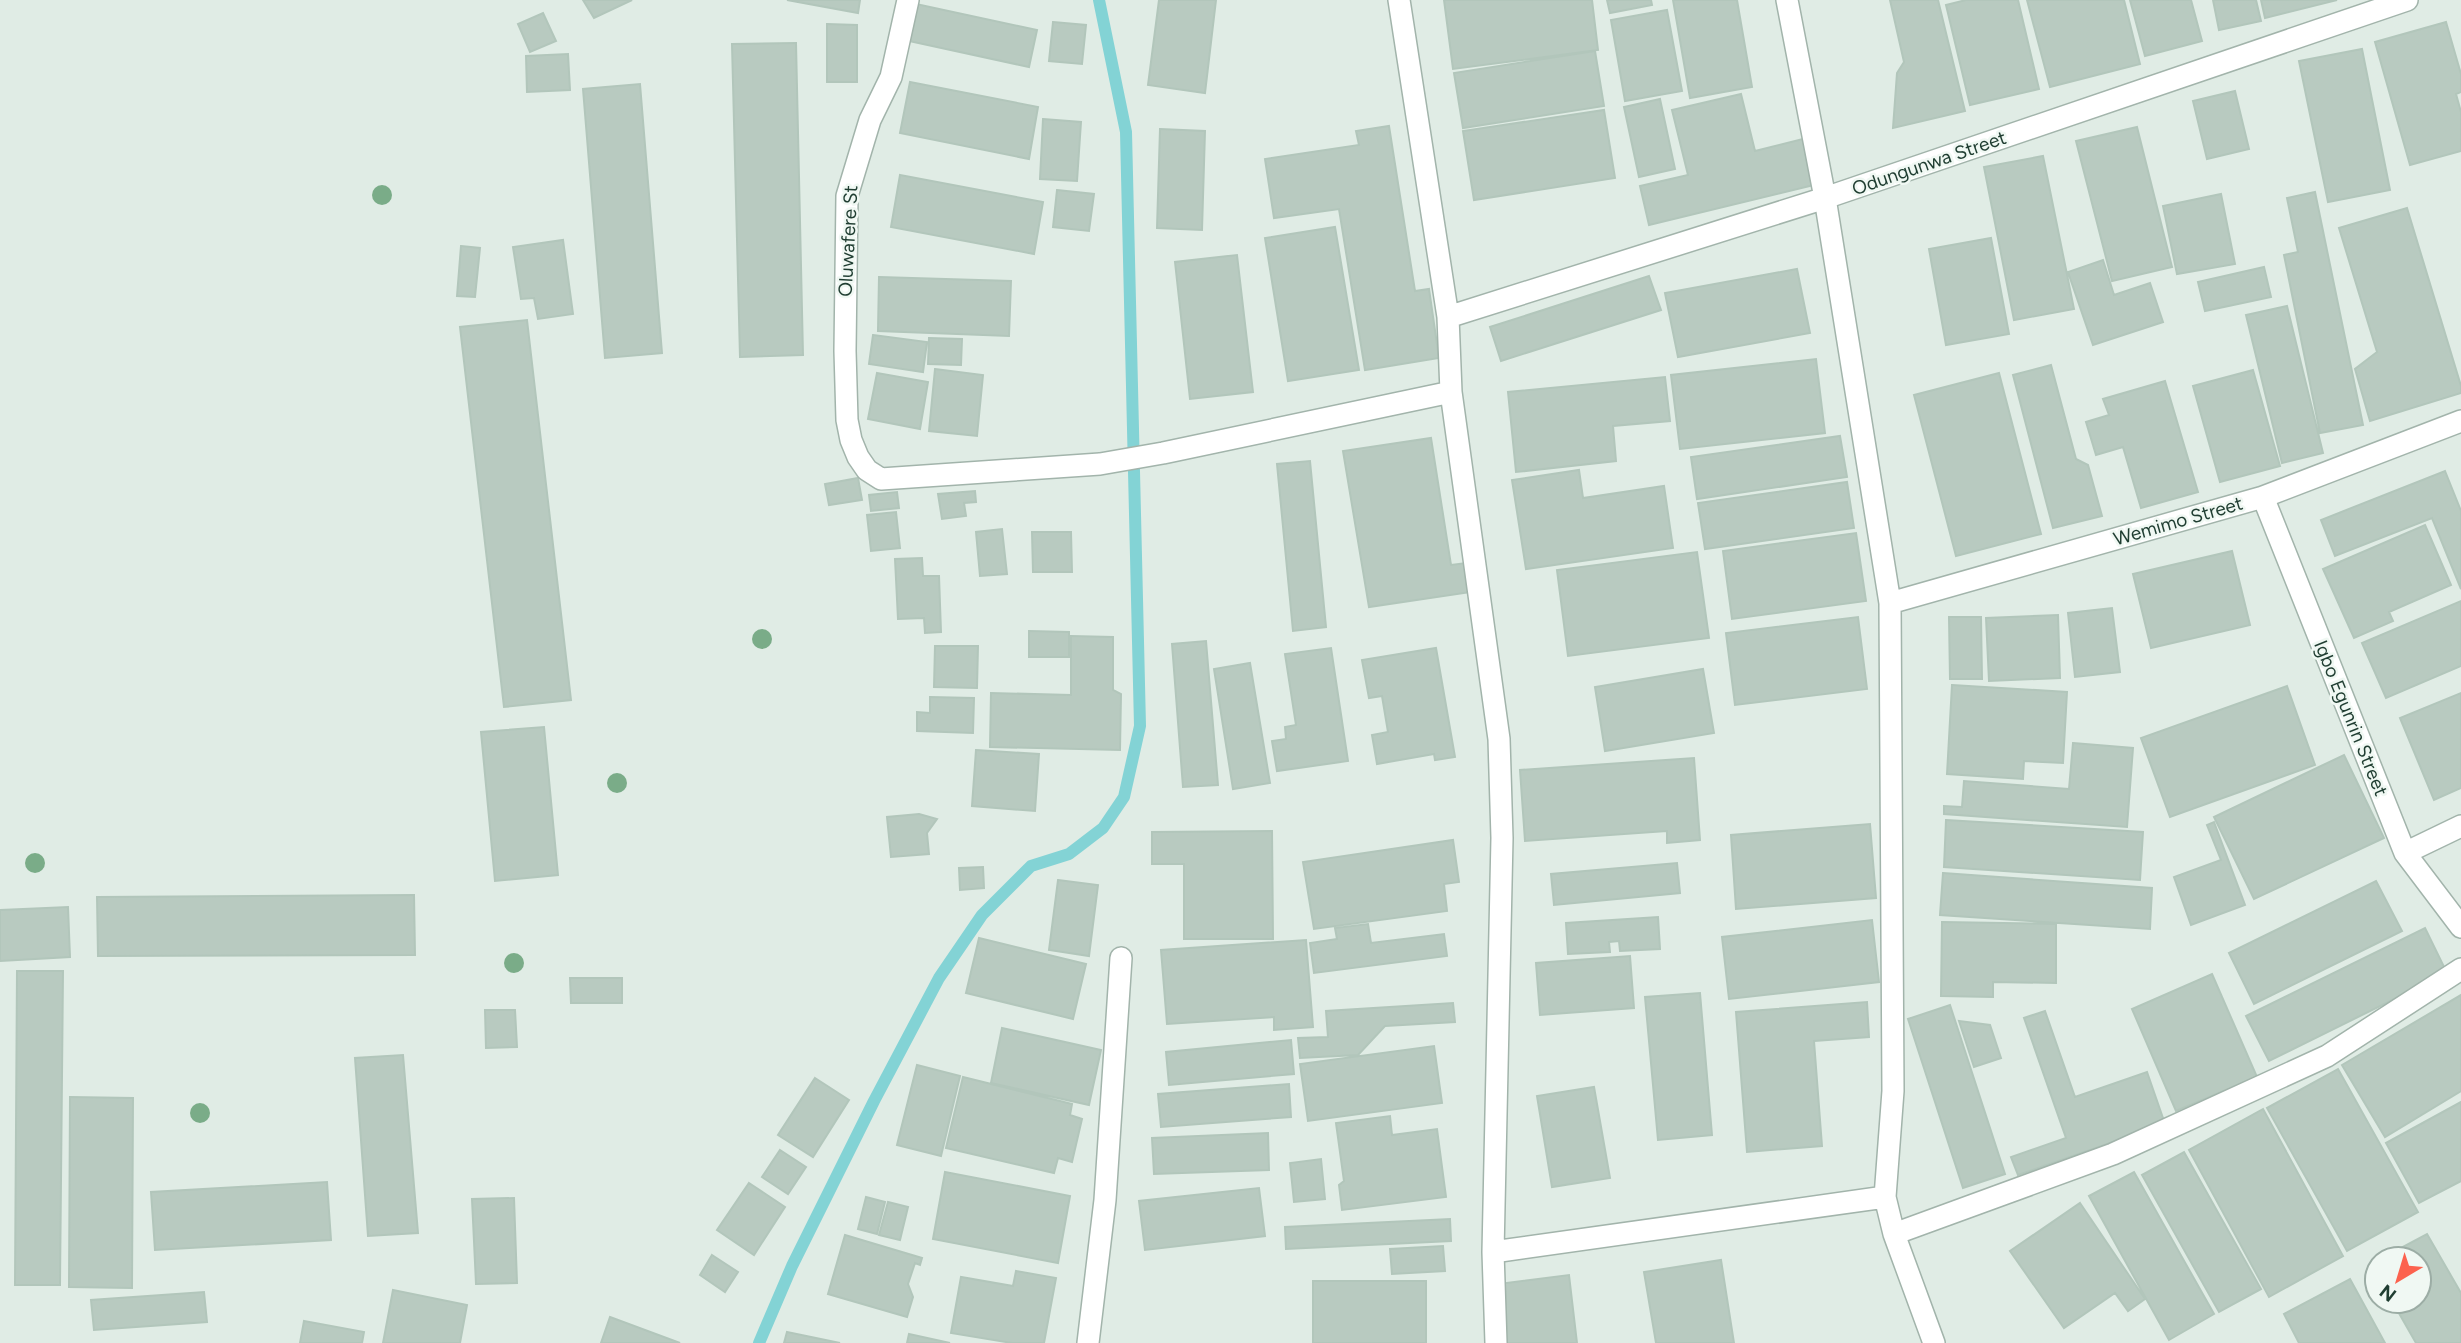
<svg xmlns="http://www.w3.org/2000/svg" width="2461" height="1343" viewBox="0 0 2461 1343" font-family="Figtree,sans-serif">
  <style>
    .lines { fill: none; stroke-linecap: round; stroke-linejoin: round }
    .stream { stroke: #83d3d5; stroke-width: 12 }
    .building { fill: #b8cac0; stroke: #b2c6bb; stroke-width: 2 }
    .minor-casing { stroke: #a2b4ab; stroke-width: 24 }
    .minor { stroke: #fff; stroke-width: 21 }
    .tree { fill: #7aac88 }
    .labels { text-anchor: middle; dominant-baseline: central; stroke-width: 5; stroke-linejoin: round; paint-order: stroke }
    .street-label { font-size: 19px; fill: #1f3d31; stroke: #f0f8f3 }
  </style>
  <rect width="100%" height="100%" fill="#e0ece5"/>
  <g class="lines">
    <path class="stream" d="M759,1343l33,-77 82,-165 65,-123 43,-63 49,-49 38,-12 34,-26 21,-31 16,-71 -14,-594 -27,-132"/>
  </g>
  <path class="building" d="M583,0h49l-38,18z
    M787,0h73l-2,13z
    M1159,0h57l-11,93 -57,-8z
    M1444,0h148l6,50 -145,19z
    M1607,0h44l1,5 -42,8z
    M1673,0h64l15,87 -62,11z
    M1890,0h48l27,111 -72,17 4,-55 7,-11z
    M1966,0h52l21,89 -69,16 -24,-100z
    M2027,0h97l16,64 -90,23z
    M2130,0h61l11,41 -57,15z
    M2213,0h43l5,21 -42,9z
    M2261,0h76l-72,18z
    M916,4l121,26 -8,37 -120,-26z
    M1667,10l15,81 -57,10 -14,-81z
    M543,13l13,28 -26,11 -12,-28z
    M1053,22l33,3 -4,39 -33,-3z
    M2446,22l15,52v18l-5,2 5,18v39l-51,14 -35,-123z
    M827,24l30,1v57h-30z
    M796,43l7,312 -63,2 -8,-313z
    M2362,49l28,141 -62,12 -29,-141z
    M1595,51l9,55 -141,22 -9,-55z
    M568,54l2,36 -43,2 -1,-36z
    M910,82l128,25 -9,52 -129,-26z
    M640,84l22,269 -57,5 -22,-269z
    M2235,91l14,58 -42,10 -14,-58z
    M1741,94l14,57 52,-13 11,46 -169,41 -9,-39 48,-11 -16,-65z
    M1660,99l15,70 -36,8 -15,-70z
    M1604,110l11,68 -141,22 -11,-69z
    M1043,119l38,3 -4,59 -37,-2z
    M1389,126l26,165 14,-2 10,69 -74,12 -26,-161 -65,9 -9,-59 94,-14 -3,-14z
    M2137,127l35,140 -60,14 -36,-140z
    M1160,129l45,2 -3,99 -45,-2z
    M2043,156l31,153 -60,11 -30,-153z
    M900,175l143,27 -9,52 -143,-27z
    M1057,190l37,4 -5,37 -36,-4z
    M2315,192l48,233 -43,8 -36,-178 14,-3 -11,-54z
    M2221,194l14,70 -58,10 -14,-68z
    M2407,208l54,178v7l-91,28 -15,-52 22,-17 -38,-124z
    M1335,227l24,143 -71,11 -23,-143z
    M1991,238l18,96 -63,11 -17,-96z
    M563,240l10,74 -35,5 -4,-21 -13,1 -8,-52z
    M461,246l19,2 -5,49 -18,-1z
    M1237,255l16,137 -63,7 -15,-137z
    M2103,260l11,35 36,-12 13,39 -70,23 -25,-73z
    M2264,267l7,30 -66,14 -7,-29z
    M1797,269l13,64 -132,24 -13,-64z
    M1649,276l12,34 -160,51 -11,-34z
    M879,277l132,4 -2,55 -131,-5z
    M2287,306l36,147 -41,10 -36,-148z
    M527,320l44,380 -67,7 -44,-380z
    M873,335l54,7 -4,30 -54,-8z
    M929,338l33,1 -1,26 -33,-1z
    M1816,359l9,74 -145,16 -9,-74z
    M2051,365l25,94 12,6 14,51 -49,12 -40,-153z
    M935,369l48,6 -6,61 -48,-5z
    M2253,370l27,96 -60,16 -27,-96z
    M877,373l51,9 -8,47 -52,-10z
    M1999,373l42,161 -85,22 -42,-161z
    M1665,377l5,44 -57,5 3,35 -100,11 -8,-80z
    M2165,381l33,111 -57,16 -18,-61 -27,8 -10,-33 23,-7 -6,-16z
    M1840,436l7,41 -150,22 -6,-42z
    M1431,438l20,127 15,-2 5,29 -102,15 -26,-156z
    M1310,461l16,166 -33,4 -16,-167z
    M1579,470l4,28 81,-12 9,62 -147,21 -14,-89z
    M2445,471l16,40v78l-29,-71 -97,38 -14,-36z
    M858,478l4,22 -33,5 -4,-21z
    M1847,482l7,46 -149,21 -7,-46z
    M975,491l1,11 -12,1 2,13 -24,3 -4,-25z
    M897,492l2,16 -28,3 -2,-16z
    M896,512l4,36 -29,3 -4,-36z
    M2425,525l26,60 -62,27 4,9 -39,17 -31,-69z
    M1002,529l5,45 -27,2 -4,-44z
    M1032,532h39l1,40h-39z
    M1856,533l10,68 -134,18 -9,-68z
    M2232,551l18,74 -99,23 -18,-74z
    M1697,552l12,86 -141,18 -11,-86z
    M922,558l1,18h16l2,56 -16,1 -1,-15 -26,1 -3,-60z
    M2461,601v65l-75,32 -24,-55z
    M2112,608l8,64 -45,5 -7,-64z
    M2058,615l2,63 -71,3 -3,-63z
    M1858,617l9,72 -132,16 -9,-72z
    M1949,617h32l1,62h-32z
    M1029,631l40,1v25h-40z
    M1071,636l42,1v53l8,4 -1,56 -130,-3 1,-54 80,2z
    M1206,641l12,144 -35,2 -11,-143z
    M935,646h43l-1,42 -43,-1z
    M1331,648l17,113 -71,10 -5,-30 14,-2 -1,-12 11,-2 -11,-71z
    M1436,648l19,109 -20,3 -1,-6 -57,10 -5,-29 16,-3 -6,-36 -13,2 -7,-38z
    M1250,663l20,120 -37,6 -19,-120z
    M1703,669l11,64 -109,18 -10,-64z
    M1952,685l115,7 -4,71 -39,-2 -1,18 -76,-5z
    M2287,686l28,79 -145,52 -29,-79z
    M2461,693v95l-27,12 -34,-82z
    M930,697l44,1 -1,35 -56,-2v-19l13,1z
    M544,727l14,148 -63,6 -14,-149z
    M2073,743l60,5 -6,79 -183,-13v-8l18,1 2,-26 105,8z
    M976,750l63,4 -4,57 -63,-5z
    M2344,755l40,83 -130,61 -40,-82z
    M1694,758l6,82 -33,3v-12l-142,10 -5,-71z
    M919,814l18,5 -10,14 2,21 -38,3 -4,-40z
    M1946,820l197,12 -3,48 -196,-13z
    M2214,822l31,83 -54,20 -17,-48 47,-17 -14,-35z
    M1870,824l6,74 -140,11 -5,-74z
    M1272,831l1,108h-89v-75h-32v-32z
    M1453,840l6,42 -15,2 3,27 -133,18 -11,-67z
    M1677,863l3,30 -126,12 -3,-31z
    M983,867l1,21 -24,2 -1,-22z
    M1943,873l209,15 -2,41 -210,-14z
    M1058,880l40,5 -9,71 -40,-6z
    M2376,881l26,50 -148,73 -25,-51z
    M414,895l1,60 -317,1 -1,-59z
    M68,907l2,50 -70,4v-51z
    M1658,917l2,32 -40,2 -1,-10 -10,1 1,10 -42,2 -2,-31z
    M1872,920l7,62 -150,17 -7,-62z
    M1942,922l114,2v59l-63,-1v15l-52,-1z
    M1368,924l3,19 73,-9 3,22 -133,17 -4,-30 27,-4 -2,-11z
    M2425,928l22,45 -178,88 -23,-45z
    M979,938l107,26 -13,55 -107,-26z
    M1306,940l7,87 -39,3v-13l-107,7 -6,-74z
    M1630,956l4,52 -94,7 -4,-52z
    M17,971h46l-3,314h-45z
    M2212,974l45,103 -81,34 -44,-102z
    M570,978h52v25h-51z
    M1700,993l12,142 -54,5 -13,-143z
    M2461,995v96l-76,46 -43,-72z
    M1867,1002l2,35 -55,4 8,105 -75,6 -11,-140z
    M1453,1003l2,19 -70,4 -27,29 -58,3 -2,-20 30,-1 -2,-26z
    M1950,1005l55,169 -42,14 -55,-169z
    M485,1010h30l2,37 -31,1z
    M2045,1011l30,86 72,-25 18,52 -147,51 -7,-18 55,-19 -42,-120z
    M1959,1021l31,4 11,33 -27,9z
    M1002,1028l99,22 -12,55 -98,-22z
    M1291,1040l3,34 -125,11 -3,-33z
    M1434,1046l8,57 -134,18 -8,-57z
    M403,1055l15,178 -50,3 -13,-178z
    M917,1065l43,11 -19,80 -44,-11z
    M2338,1069l80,143 -71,39 -80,-143z
    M963,1077l109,27 -2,11 12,4 -10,43 -14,-4 -4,15 -108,-25z
    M815,1078l34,22 -36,57 -35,-22z
    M1289,1084l2,33 -130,10 -3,-33z
    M1594,1087l16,91 -58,9 -15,-91z
    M70,1097l63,1 -1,190 -63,-1z
    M2461,1102v79l-42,22 -33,-60z
    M2263,1109l80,147 -74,41 -80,-147z
    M1390,1116l2,19 45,-6 9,68 -104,13 -3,-25 5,-4 -8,-58z
    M1268,1133l1,37 -115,4 -2,-36z
    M780,1150l26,17 -18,27 -26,-17z
    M2184,1152l77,137 -42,23 -77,-137z
    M1321,1159l4,40 -31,3 -4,-39z
    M945,1172l125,24 -12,67 -125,-24z
    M2134,1172l80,142 -45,26 -80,-144z
    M327,1182l4,58 -176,10 -4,-58z
    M749,1183l36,24 -31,48 -37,-25z
    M1259,1188l6,48 -120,14 -6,-49z
    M866,1197l19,5 -8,32 -19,-5z
    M514,1198l3,85 -41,1 -4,-85z
    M888,1202l20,5 -8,33 -21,-5z
    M2080,1203l65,96 -17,12 -13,-18 -51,35 -54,-77z
    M1450,1219l1,22 -165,8 -1,-22z
    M2427,1234l34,59v50h-45l-24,-42h27v-42l-35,-2z
    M845,1235l77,23 -2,7 -5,-2 -7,21 5,13 -6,20 -79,-23z
    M1443,1246l2,25 -53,3 -2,-25z
    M712,1255l26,17 -13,20 -25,-17z
    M1721,1260l13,83h-78l-12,-71z
    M1016,1271l40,7 -12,65h-32l-61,-10 10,-56 52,9z
    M1569,1275l8,68h-72l-7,-59z
    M2350,1279l35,64h-86l-15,-29z
    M1313,1281h113v62h-113z
    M393,1290l74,15 -7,38h-77z
    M204,1292l3,30 -113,8 -3,-30z
    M610,1317l70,26h-79z
    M304,1321l60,11 -2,11h-62z
    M787,1332l53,11h-56z
    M909,1334l41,9h-43z"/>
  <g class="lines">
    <defs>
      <path id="minor" d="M908,0l-17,77 -21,43 -23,76 -2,155 2,69 4,20 7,17 9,13 14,9 219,-15 63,-11 288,-61
        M1399,0l49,317 3,75 48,347 3,99 -9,414 3,91
        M1787,0l38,198 65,405 3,488 -8,106 9,37 40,109
        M1448,317l377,-119 582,-198
        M2263,497l142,356 56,74
        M1890,603l373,-106 198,-76
        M2405,853l56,-27
        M1894,1234l219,-80 214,-98 134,-87
        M1493,1252l392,-55
        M1088,1343l17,-143 16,-242"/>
    </defs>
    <use href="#minor" class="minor-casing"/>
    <use href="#minor" class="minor"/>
  </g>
  <g class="tree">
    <circle cx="382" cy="195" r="10"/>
    <circle cx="762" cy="639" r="10"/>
    <circle cx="617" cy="783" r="10"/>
    <circle cx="35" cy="863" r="10"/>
    <circle cx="514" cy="963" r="10"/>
    <circle cx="200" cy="1113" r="10"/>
  </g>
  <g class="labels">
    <g class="street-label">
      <text transform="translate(1929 163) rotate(-19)">Odungunwa Street</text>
      <text transform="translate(848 241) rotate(-87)">Oluwafere St</text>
      <text transform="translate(2178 521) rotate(-16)">Wemimo Street</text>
      <text transform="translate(2351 718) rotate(68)">Igbo Egunrin Street</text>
    </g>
  </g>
  <g transform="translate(2398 1280) rotate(218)"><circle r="33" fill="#f0f8f3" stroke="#9cada5" stroke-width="2"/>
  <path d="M0-5L12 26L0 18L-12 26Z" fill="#fc624e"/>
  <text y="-10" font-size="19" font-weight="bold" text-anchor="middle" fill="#1f3d31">N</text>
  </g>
</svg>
